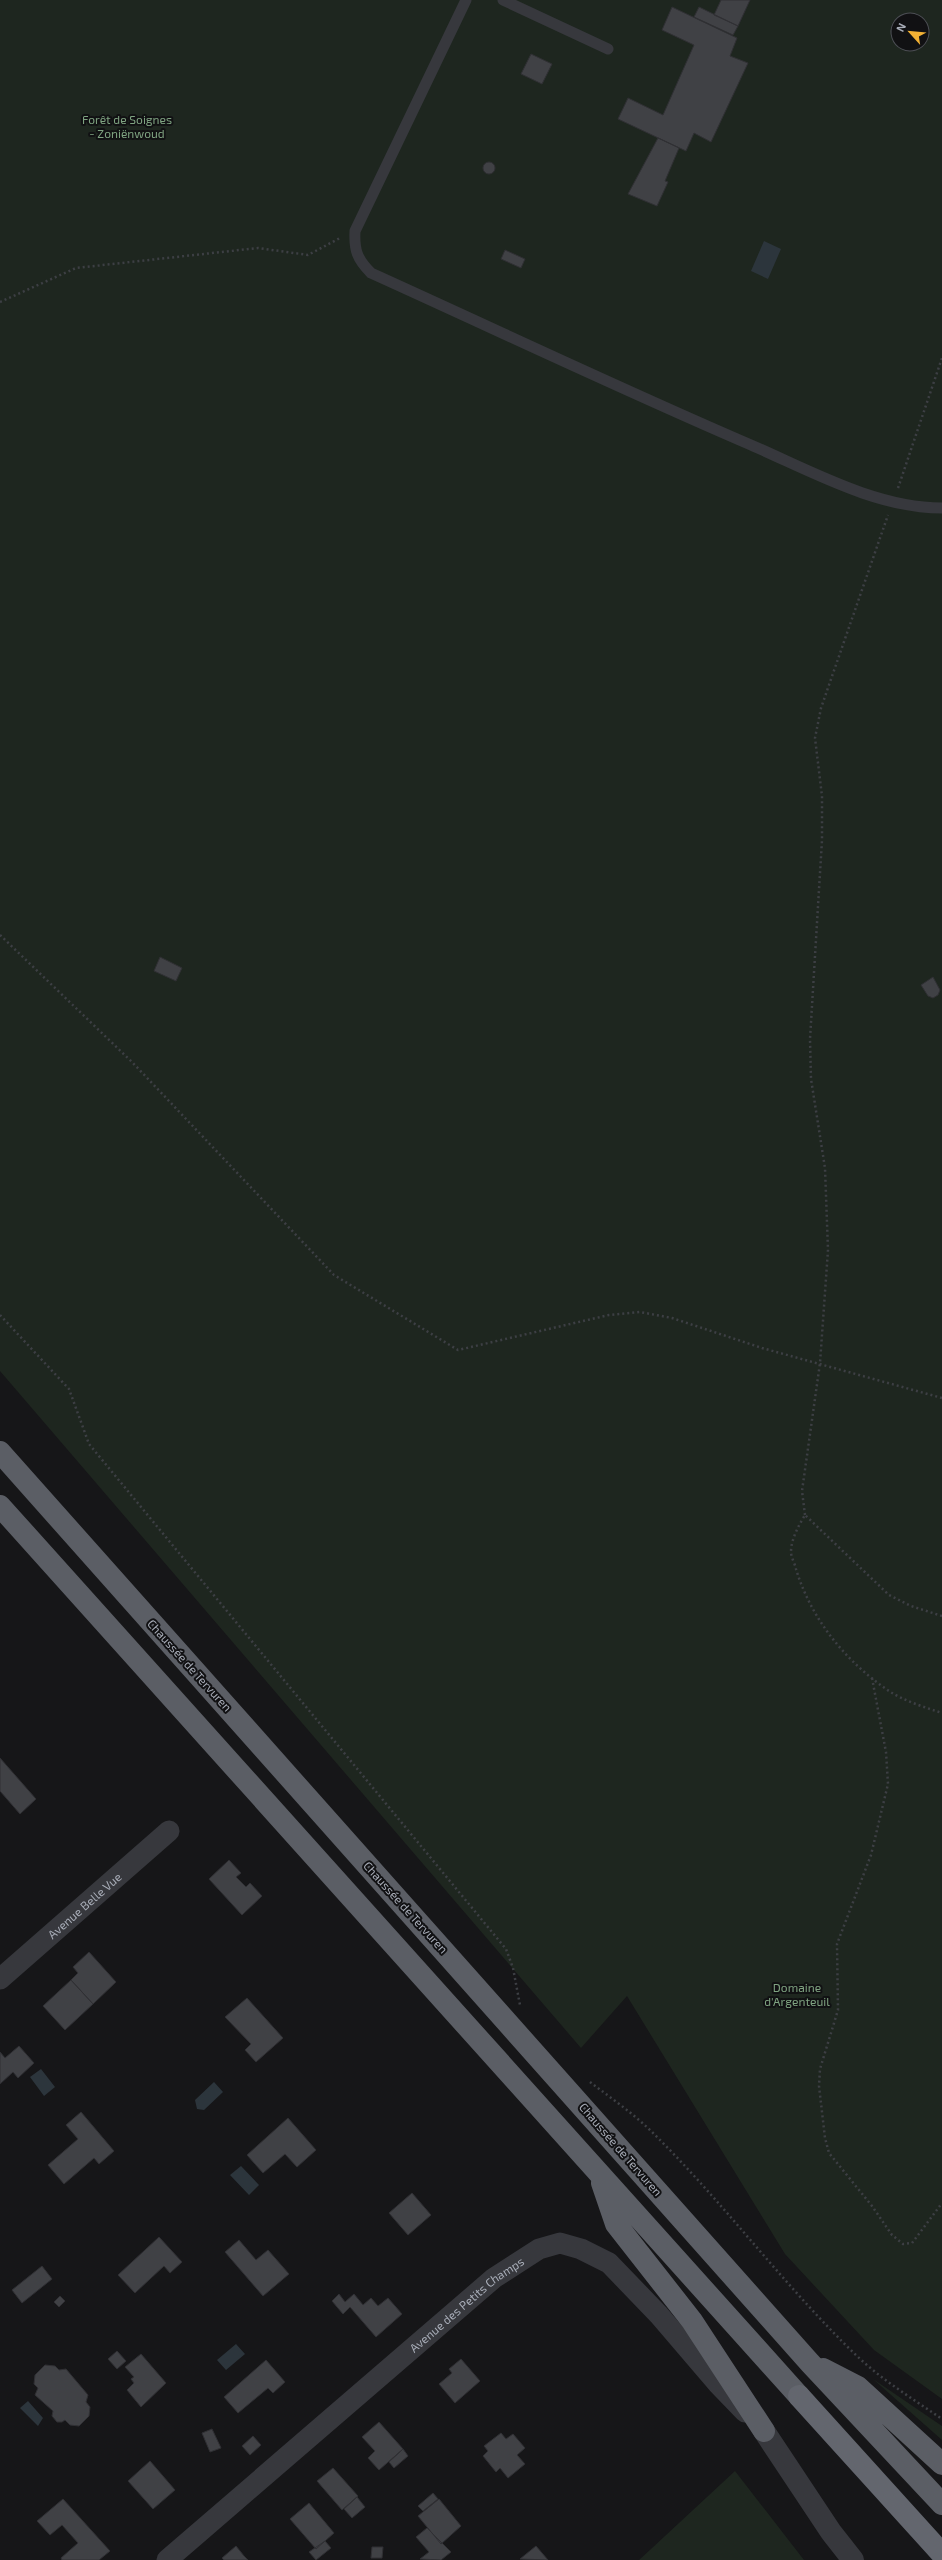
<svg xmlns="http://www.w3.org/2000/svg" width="942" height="2560" viewBox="0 0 942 2560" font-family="'Exo 2',sans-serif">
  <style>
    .green { fill: #1e261f; fill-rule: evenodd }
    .water { fill: #2c353c }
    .building { fill: #404145; stroke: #303034 }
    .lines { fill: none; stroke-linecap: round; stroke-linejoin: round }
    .path { stroke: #3d3f44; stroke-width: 2.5; stroke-dasharray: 2 3; stroke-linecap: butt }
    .service { stroke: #37383d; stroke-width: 11 }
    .minor { stroke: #37383d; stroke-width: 21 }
    .tertiary { stroke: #37383d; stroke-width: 22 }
    .trunk { stroke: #5b5e65; stroke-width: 22 }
    .motorway { stroke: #63666e; stroke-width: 22 }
    .labels { text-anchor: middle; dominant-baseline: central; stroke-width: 4; stroke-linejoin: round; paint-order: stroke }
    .park-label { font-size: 12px; fill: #7fa381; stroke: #111113 }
    .street-label { font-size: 12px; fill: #a8adb8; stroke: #111113 }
  </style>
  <rect width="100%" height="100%" fill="#161618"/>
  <path class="green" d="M0,0h942v2399l-68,-49 -89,-96 -158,-258 -46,52 -581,-677zM898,20h24v24h-24z
    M873,2379l69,47v14z
    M735,2471l69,89h-165l12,-11z"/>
  <path class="water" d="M764,241l17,8 -13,30 -17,-8z
    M41,2069l14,18 -11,9 -14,-19z
    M214,2082l9,10 -19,18 -7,-1 -2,-9z
    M241,2166l18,19 -10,10 -19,-20z
    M236,2344l9,10 -19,16 -9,-10z
    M28,2401l15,17 -5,8 -18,-18z"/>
  <path class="building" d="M721,0h29l-12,26 -24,-11z
    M672,7l65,31 -7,18 18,7 -37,79 -17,-9 -8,18 -68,-32 10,-21 35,17 31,-70 -32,-15z
    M699,7l39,19 -5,9 -39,-18z
    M531,54l21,10 -10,20 -21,-10z
    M658,138l21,10 -14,33 3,1 -11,24 -29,-12z
    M483 168a6 6 0 1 1 12 0a6 6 0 1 1-12 0Z
    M505,250l20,9 -4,9 -20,-9z
    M160,957l22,11 -6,13 -22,-10z
    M933,977l7,13 -2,5 -5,3 -5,-2 -7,-11z
    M0,1758l36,41 -16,15 -20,-23z
    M229,1860l12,13 -5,4 10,10 4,-4 12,13 -20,19 -33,-36z
    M89,1952l27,30 -23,22 -22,-24 7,-7 -5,-6z
    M71,1980l22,24 -28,26 -22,-24z
    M247,1998l36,40 -27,24 -11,-12 6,-6 -26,-27z
    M19,2046l15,17 -16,15 -5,-6 -13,12v-32l5,6z
    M81,2112l33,39 -15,13 -5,-6 -30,26 -16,-19 30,-26 -12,-14z
    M288,2118l28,32 -19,17 -12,-13 -22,19 -16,-18z
    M412,2193l19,22 -23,20 -19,-22z
    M159,2237l23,25 -12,11 -6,-7 -29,27 -17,-18z
    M239,2240l17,20 12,-10 21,24 -26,22 -38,-44z
    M42,2266l10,13 -30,24 -10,-13z
    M339,2294l6,8 9,-8 9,11 8,-7 7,8 10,-8 14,16 -26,23 -26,-30 -7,7 -11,-13z
    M60,2296l5,5 -6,6 -5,-5z
    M117,2351l9,10 -9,8 -9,-10z
    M141,2354l25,29 -25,24 -14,-17 7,-7 -3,-4 3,-2 -9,-10z
    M461,2359l19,22 -25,22 -16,-19 13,-11 -3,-4z
    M266,2360l19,22 -12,11 -5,-5 -30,25 -14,-16z
    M45,2365l10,1 4,4 7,-1 22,26 -2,7 4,5 -1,9 -10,10 -9,-1 -5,-5 -3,2h-5l-5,-6 1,-5 -18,-16 3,-7 -4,-4 1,-9z
    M379,2422l24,27 -24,21 -11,-12 7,-7 -13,-14z
    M212,2429l9,19 -11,4 -8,-19z
    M501,2433l5,6 7,-5 12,14 -8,7 8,9 -17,14 -8,-10 -4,4 -13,-16 5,-5 -4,-5z
    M253,2436l8,9 -11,10 -8,-9z
    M403,2449l5,7 -14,12 -5,-6z
    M150,2461l25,29 -22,19 -25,-28z
    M333,2468l25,28 -16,14 -25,-29z
    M433,2493l5,6 -15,12 -5,-5z
    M357,2497l8,10 -13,11 -8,-9z
    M63,2499l47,52 -11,9h-37l-1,-2 17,-15 -16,-18 -12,10 -13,-14z
    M439,2499l22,27 -20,18 -23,-28z
    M309,2503l25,30 -18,16 -26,-30z
    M427,2528l24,24 -10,8 -21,-1 9,-7 -13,-15z
    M325,2541l6,7 -15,12 -7,-8z
    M236,2546l8,10 4,4h-24l-2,-2z
    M536,2546l12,14 -28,-1z
    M372,2547h11l-1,11h-11z"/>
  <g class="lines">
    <path class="path" d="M0,302l76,-34 182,-20 50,7 32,-17
      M898,488l44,-130
      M0,935l132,127 202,213 124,75 151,-35 31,-3 32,6 90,30 180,50
      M0,1315l69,74 20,55 417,505 7,19 7,37
      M805,1515l-3,-24 18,-128 8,-113 -3,-82 -14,-89 -1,-40 12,-199v-44l-7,-58 6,-30 67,-193
      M942,1616l-31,-10 -22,-11 -84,-80c-6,10 -14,24 -14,37 0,5 4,12 5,17 15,50 50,93 93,122 15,10 35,16 53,22
      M872,1678l14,74 2,32 -17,71 -34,89 1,66 -18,59 -1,17 6,52 4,15 43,53 20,29 11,9 9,-1 30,-40
      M590,2082c21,16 44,32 63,51 72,71 131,153 204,223 25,24 56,43 85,63"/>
    <path class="service" d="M466,0l-111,231c-1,19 2,28 16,42 126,57 252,117 380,172 60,26 125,63 191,63
      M503,0l105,49"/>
    <g class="minor">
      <path id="s1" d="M0,1979l169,-148"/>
      <path id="s2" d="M167,2560l327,-282 45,-29 21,-6 21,6 28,14 50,52 59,69 27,28"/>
    </g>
    <path class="tertiary" d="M764,2431l67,101 22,28"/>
    <path class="trunk" d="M0,1452l810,911 132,141
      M0,1506l799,890
      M602,2183l14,41 76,97 72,110
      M823,2369l35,18 84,77"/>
    <path class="motorway" d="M799,2396l143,158"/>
  </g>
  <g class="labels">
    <g class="park-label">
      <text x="127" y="119">Forêt de Soignes<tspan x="127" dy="14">- Zoniënwoud</tspan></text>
      <text x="797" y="1987">Domaine<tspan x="797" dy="14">d'Argenteuil</tspan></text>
    </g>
    <g class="street-label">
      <text transform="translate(190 1665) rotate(48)">Chaussée de Tervuren</text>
      <text stroke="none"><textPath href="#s1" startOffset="112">Avenue Belle Vue</textPath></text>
      <text transform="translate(406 1907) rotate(48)">Chaussée de Tervuren</text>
      <text transform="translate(621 2149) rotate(49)">Chaussée de Tervuren</text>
      <text stroke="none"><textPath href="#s2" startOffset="394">Avenue des Petits Champs</textPath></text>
    </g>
  </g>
  <g transform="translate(910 32) rotate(297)"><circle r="19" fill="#111113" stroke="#4d4f55"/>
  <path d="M0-3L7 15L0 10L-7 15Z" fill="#f2b134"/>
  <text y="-6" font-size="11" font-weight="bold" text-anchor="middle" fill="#a8adb8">N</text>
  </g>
</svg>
